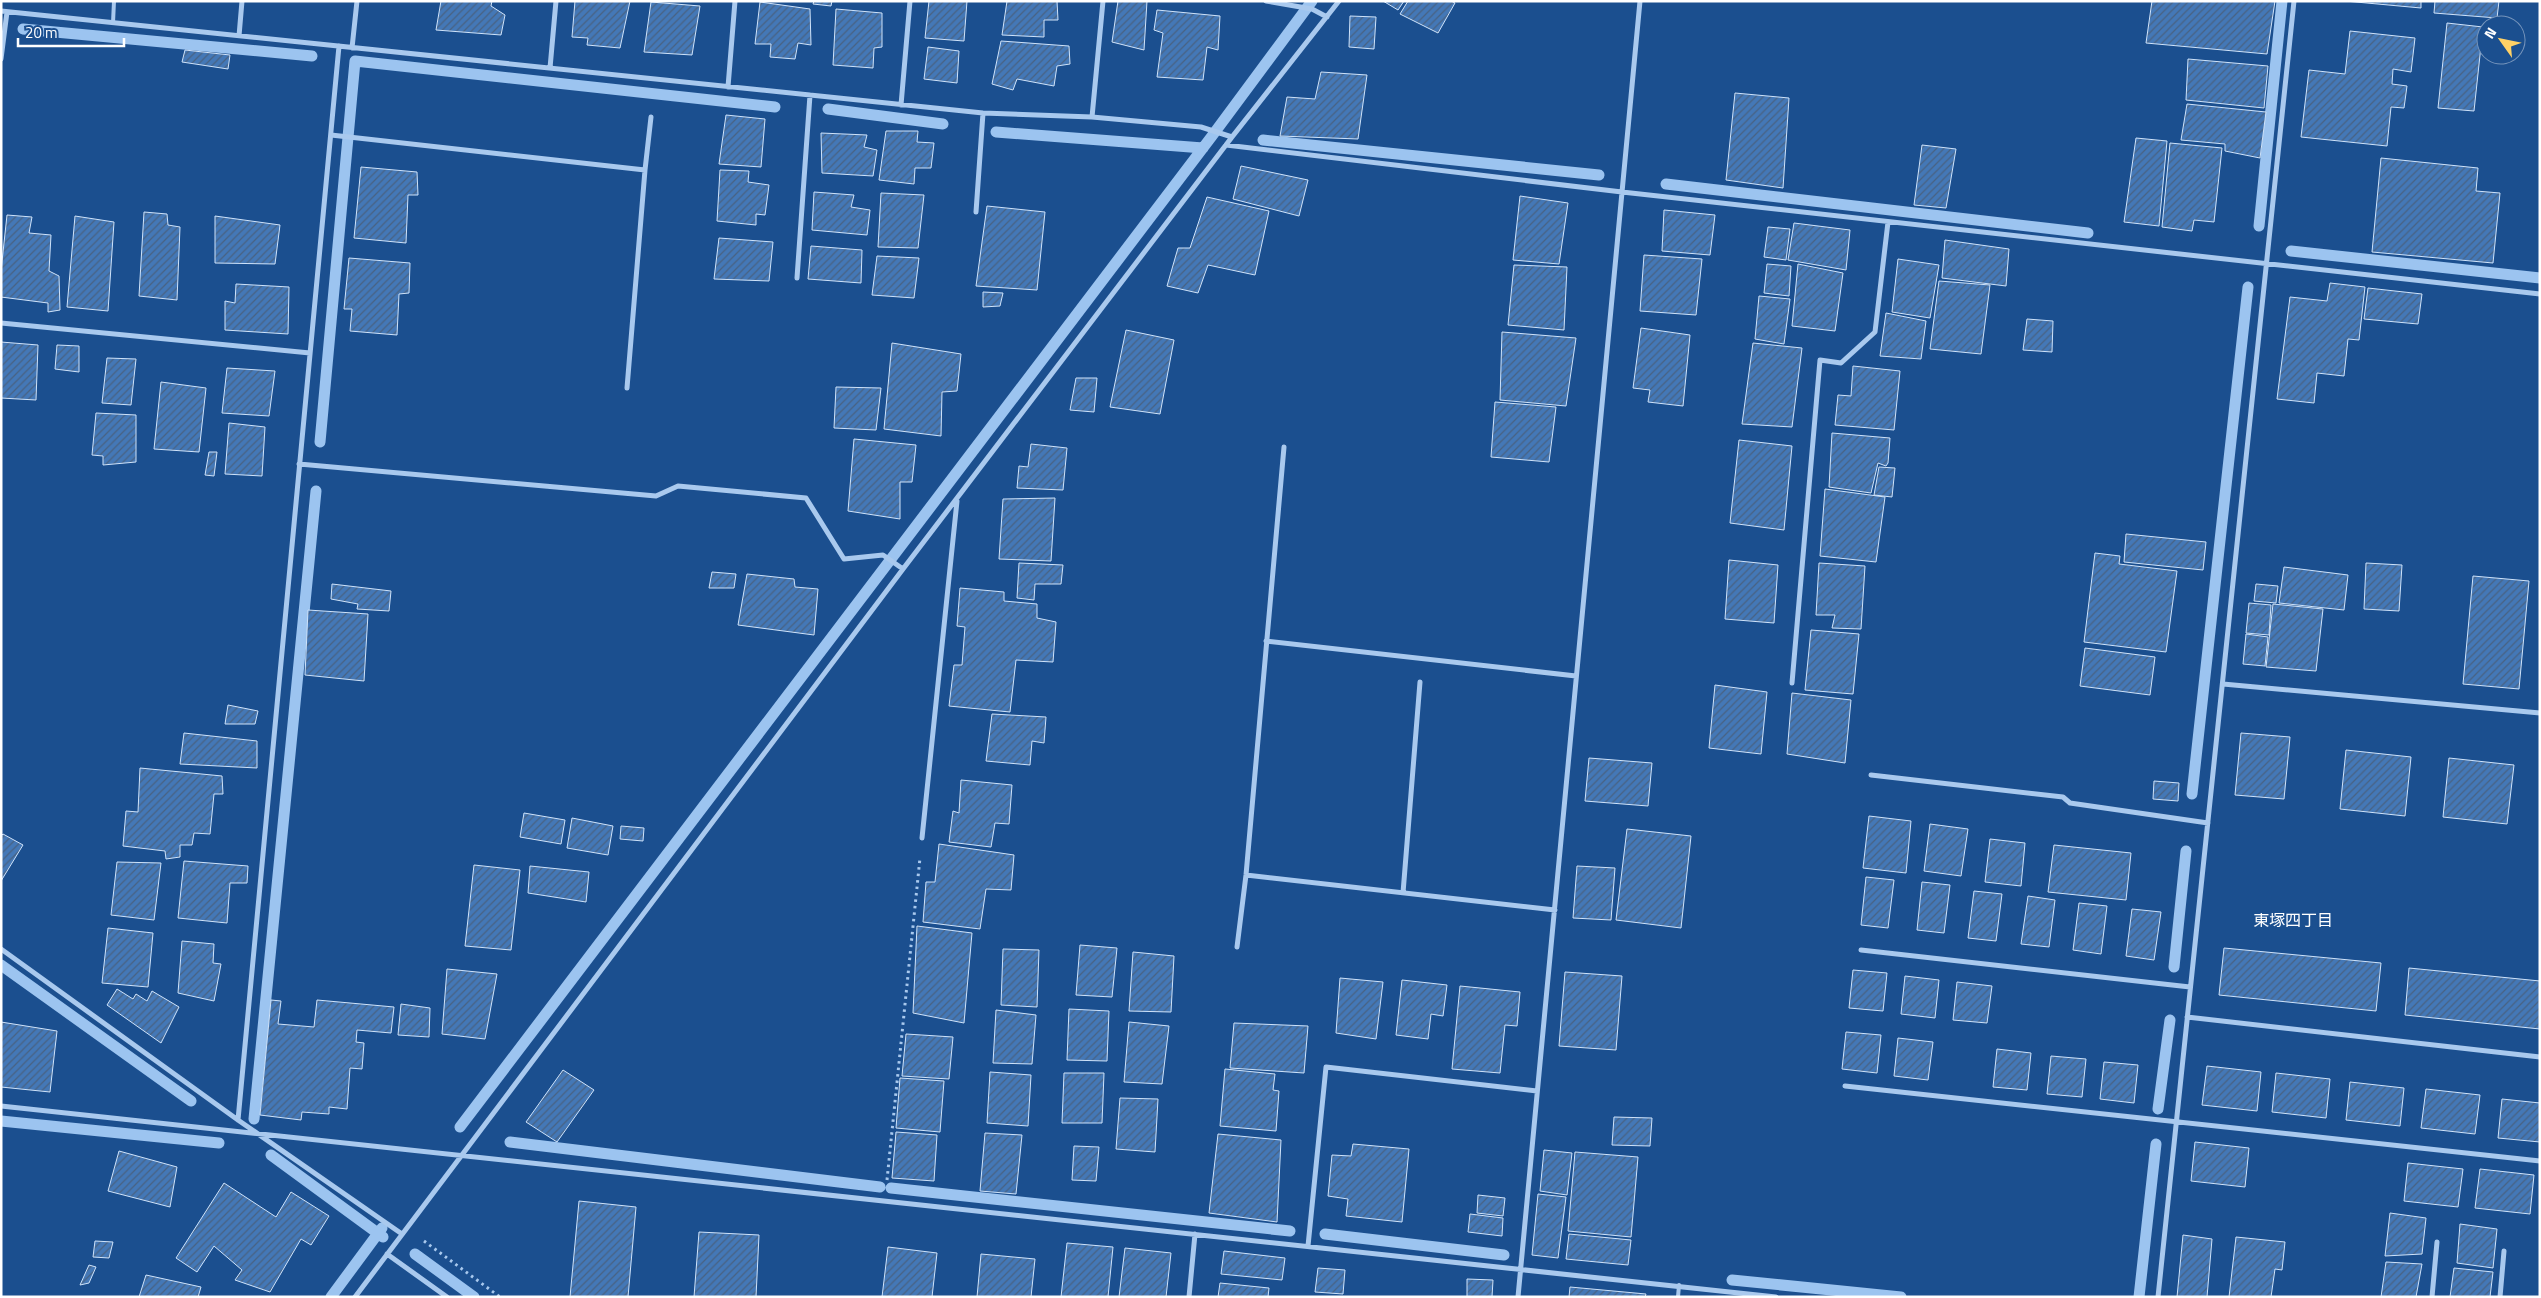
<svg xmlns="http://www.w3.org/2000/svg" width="2541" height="1298" viewBox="0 0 2541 1298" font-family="'Titillium Web','Noto Sans JP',sans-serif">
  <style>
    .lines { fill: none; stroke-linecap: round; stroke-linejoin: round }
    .stream { stroke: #9cc4f0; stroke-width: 11 }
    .building { fill: url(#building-hatch); stroke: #cfe3fa }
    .path { stroke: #a9c9ee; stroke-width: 3; stroke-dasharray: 2.5 4; stroke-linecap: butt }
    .lane { stroke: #a9c9ee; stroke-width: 4 }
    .street { stroke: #a9c9ee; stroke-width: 5 }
    .labels { text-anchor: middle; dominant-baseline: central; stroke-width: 5; stroke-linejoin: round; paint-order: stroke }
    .neighbourhood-label { font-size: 16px; fill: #fff; stroke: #1b4f8f }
  </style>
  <defs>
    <pattern id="building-hatch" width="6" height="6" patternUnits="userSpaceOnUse" patternTransform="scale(1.25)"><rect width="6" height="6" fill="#4478b7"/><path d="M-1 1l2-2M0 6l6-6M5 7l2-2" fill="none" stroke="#486282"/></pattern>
  </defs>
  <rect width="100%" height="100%" fill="#1b4f8f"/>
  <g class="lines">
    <path class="stream" d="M23,29l289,27
      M828,109l115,15
      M996,132l207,16
      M1263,140l336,35
      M1666,184l422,49
      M2259,226l23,-225
      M2291,251l249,27
      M320,442l35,-381 420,46
      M2192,794l56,-507
      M1,965l190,136
      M2174,967l12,-116
      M2158,1109l12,-89
      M254,1119l62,-628
      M1,1121l218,22
      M460,1127l752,-991 100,-135
      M510,1142l370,45
      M271,1155l112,82
      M891,1188l399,43
      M1325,1234l179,21
      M415,1254l59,43
      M1732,1280l169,17
      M331,1297l51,-69
      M2139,1297l17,-153"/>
  </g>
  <path class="building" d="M441,1h51l-1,5 14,9 -4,20 -65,-5z
    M575,1h55l-10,47 -33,-3 1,-7 -16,-1z
    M814,1h18l-1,5 -18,-2z
    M929,1h38l-3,40 -39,-3z
    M1007,1h50l1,19h-14v17l-42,-2z
    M1118,1h29l-3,49 -32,-8z
    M1383,1h21l-6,9z
    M1408,1h43l4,2 -17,30 -38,-19z
    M2152,1h123l-8,53 -121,-11z
    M2345,1h76v7z
    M2435,1h64l-2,17 -63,-5z
    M651,2l49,4 -8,49 -48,-3z
    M760,2l50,7 1,36 -13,-2 -3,16 -25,-2 1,-13h-16z
    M836,9l46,4v34l-8,1 -1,20 -40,-3z
    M1157,10l63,6 -2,34 -11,-3 -4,33 -46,-3 6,-44 -9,-3z
    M1350,16l26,1 -2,32 -25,-2z
    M2447,23l36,4 -9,84 -36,-3z
    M2350,31l65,7 -4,34 -18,-3 -1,15 15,2 -3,22 -13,-1 -4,39 -86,-9 8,-67 36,4z
    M1001,41l68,5 1,18 -13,2 -3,20 -37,-7 -4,11 -21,-6z
    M928,47l31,4 -2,32 -33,-4z
    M185,50l45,5 -2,14 -46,-7z
    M2188,59l80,7 -4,42 -78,-8z
    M1321,72l46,3 -9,64 -78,-3 7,-39 28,2z
    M1735,93l54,5 -6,90 -57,-8z
    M2187,104l79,8 -6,46 -35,-7v-7l-44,-4z
    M726,115l39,4 -4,48 -42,-3z
    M886,131h32l-1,11 17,1 -3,25h-16l-1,16 -35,-4z
    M821,133l46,2 -3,12 13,3 -4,26 -51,-3z
    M2136,138l31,3 -8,85 -35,-4z
    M2170,143l52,5 -8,74 -20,-2 -2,11 -30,-4z
    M1922,145l34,4 -10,59 -32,-3z
    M2381,158l97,10 -2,23 24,2 -7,70 -121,-11z
    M1241,166l67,14 -9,36 -66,-17z
    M361,167l56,5 1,23h-10l-2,48 -52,-5z
    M720,170l29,1 -1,11 21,3 -4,30 -9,-1v11l-39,-4z
    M814,192l40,3 -3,12 19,3 -3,25 -55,-5z
    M881,193l43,2 -6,53 -40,-1z
    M1520,196l48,7 -9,61 -46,-4z
    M1207,197l62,14 -14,64 -47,-10 -10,28 -31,-7 11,-38h12z
    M987,206l58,6 -8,78 -61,-4z
    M1664,210l51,5 -5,40 -48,-4z
    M144,212l23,2 1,11 12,2 -3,73 -38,-4z
    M7,215l25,2 -3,16 22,2 -2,36 10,5 1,34 -12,2v-9l-47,-6v-26z
    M75,216l39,6 -6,89 -41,-4z
    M215,216l65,9 -5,39 -60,-1z
    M1794,223l56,7 -4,40 -58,-10z
    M1768,227l22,2 -4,31 -22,-3z
    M719,238l54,4 -4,39 -55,-2z
    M1945,240l64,9 -3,37 -64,-8z
    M811,246l51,4 -1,33 -53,-4z
    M1644,255l58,4 -6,56 -56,-4z
    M877,256l42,2 -5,40 -42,-3z
    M349,258l61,5 -1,30 -10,1 -2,41 -47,-4 2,-22h-8z
    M1898,259l41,6 -9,53 -38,-6z
    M1767,264l24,2 -2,30 -25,-3z
    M1798,264l45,9 -8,58 -43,-5z
    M1514,265l53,2 -3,63 -56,-5z
    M1939,281l51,4 -9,69 -51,-5z
    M2330,283l35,4 -6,53 -11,-1 -4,37 -27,-3 -3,30 -37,-4 13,-102 37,4z
    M236,284l53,3 -1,47 -63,-4v-29l10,2z
    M2368,288l54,6 -4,30 -54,-5z
    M983,292l20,1 -3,13 -17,1z
    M1759,296l31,3 -6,45 -29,-5z
    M1886,313l40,8 -5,38 -41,-3z
    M2027,319l26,2 -1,31 -29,-2z
    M1641,328l49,7 -7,71 -35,-4 2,-12 -17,-2z
    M1126,330l48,10 -14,74 -50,-7z
    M1502,332l74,6 -10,68 -66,-6z
    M1,342l37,3 -2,55 -35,-2z
    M892,343l69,11 -4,37 -15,1 -1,44 -57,-7z
    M1753,343l49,5 -10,79 -50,-3z
    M57,345l22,1v26l-24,-3z
    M107,358l29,1 -5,46 -29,-2z
    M1853,366l47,5 -6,59 -59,-5 3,-30 13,1z
    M227,368l48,3 -6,45 -47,-3z
    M1076,378h21l-3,34 -24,-2z
    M161,382l45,6 -7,64 -45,-3z
    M836,387l45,1 -5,42 -42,-2z
    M1495,402l61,5 -7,55 -58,-5z
    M96,413l40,2v47l-33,3v-9l-11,-1z
    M229,423l36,4 -3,49 -37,-2z
    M1832,433l58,5 -2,25 -2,3 -8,-3 -7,30 -42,-6z
    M854,439l62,6 -4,37h-12v37l-52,-8z
    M1739,440l53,6 -8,84 -54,-7z
    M1031,444l36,4 -4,42 -46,-2 2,-22 9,1z
    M209,452h8l-3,24 -9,-1z
    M1879,467l16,1 -3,29 -18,-2z
    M1825,489l60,8 -9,65 -56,-6z
    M1055,498l-4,63 -52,-2 4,-60z
    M2126,534l80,8 -3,28 -79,-8z
    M2095,553l25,3 -1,8 58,7 -11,81 -82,-10z
    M1729,560l49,5 -4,58 -49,-4z
    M1019,563l44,2 -2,19h-26l-1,16 -17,-2z
    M1819,563l46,3 -4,63 -29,-1 3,-13h-19z
    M2366,563l36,2 -3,46 -35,-2z
    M2284,567l64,8 -4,35 -65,-7z
    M712,572l24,2 -2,14h-25z
    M747,574l47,5 1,8 23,2 -4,46 -76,-10z
    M2473,576l56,5 -10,108 -56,-5z
    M332,584l59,7 -2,20 -32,-2 1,-5 -27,-5z
    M2256,584l22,2 -2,17 -22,-2z
    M960,588l44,4v9l33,3v14l19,4 -3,40 -37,-2 -6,52 -61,-6 5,-41h8l3,-38 -8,-1z
    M2249,603l22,2 -2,30 -23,-2z
    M2273,604l50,5 -7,62 -50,-4z
    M308,610l60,4 -4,67 -59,-6z
    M1811,630l48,4 -6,60 -48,-4z
    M2246,634l22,3 -3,29 -22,-2z
    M2085,648l70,9 -5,38 -70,-9z
    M1715,685l52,7 -6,62 -52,-6z
    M1792,693l59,7 -6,63 -58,-9z
    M228,705l30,6 -3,13h-30z
    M992,714l54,3 -2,26 -12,-2 -2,24 -44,-4z
    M184,733l73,8v27l-77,-4z
    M2241,733l49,4 -6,62 -49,-4z
    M2346,750l65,7 -6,59 -65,-7z
    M1589,758l63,5 -4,43 -63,-5z
    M2449,758l65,7 -7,59 -64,-7z
    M140,768l82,8 1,18h-9l-4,40 -16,-1 -2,12h-12v12l-14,2 -1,-8 -42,-5 3,-35 12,1z
    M961,780l51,5 -3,39 -14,-1 -4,24 -42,-5 4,-31 6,2z
    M2154,781l25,2 -1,18 -25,-2z
    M524,813l41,7 -4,24 -41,-7z
    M1869,816l42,5 -5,52 -43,-5z
    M572,818l41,8 -5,29 -41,-7z
    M1930,824l38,5 -7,47 -37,-5z
    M621,826l23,2 -1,13 -23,-2z
    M1627,829l64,7 -10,92 -65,-8z
    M3,834l20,11 -22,36v-45z
    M1990,839l35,4 -4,43 -36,-4z
    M939,844l75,11 -3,35 -25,-1 -6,40 -57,-7 3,-40h9z
    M2054,845l77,8 -5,47 -78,-8z
    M184,861l64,5 -1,17h-17l-3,40 -49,-5z
    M117,862l44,1 -7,57 -43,-5z
    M474,865l46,5 -9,80 -46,-4z
    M530,866l59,6 -3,30 -58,-9z
    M1577,866l38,2 -4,52 -38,-2z
    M1866,877l28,3 -6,48 -27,-3z
    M1922,882l28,3 -6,48 -27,-3z
    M1974,891l28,3 -6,47 -28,-3z
    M2028,896l27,4 -6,47 -28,-3z
    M2079,903l28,3 -6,48 -28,-4z
    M2132,909l29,3 -7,48 -28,-4z
    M917,926l55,7 -8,90 -51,-10z
    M108,928l45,5 -5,54 -46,-4z
    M182,941l32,3 -1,19 8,1 -7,37 -36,-8z
    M1080,945l37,3 -5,49 -36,-2z
    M2224,948l157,15 -5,48 -157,-16z
    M1003,949l36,1 -2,57 -36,-2z
    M1133,952l41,4 -3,56 -42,-1z
    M2409,968l131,13v48l-135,-14z
    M447,969l50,5 -12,65 -43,-5z
    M1853,970l34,3 -4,38 -34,-3z
    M1565,972l57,4 -6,74 -57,-4z
    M1905,976l34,4 -4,38 -34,-4z
    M1340,978l43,4 -7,57 -40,-6z
    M1402,980l45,5 -4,31 -12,-2 -3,25 -32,-4z
    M1957,982l35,4 -5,37 -34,-3z
    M1460,986l60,6 -3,34 -12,-1 -5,48 -48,-4z
    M117,989l16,10 3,-5 11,7 5,-10 27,16 -18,36 -54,-38z
    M271,1000l10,1 -3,23 36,3 3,-27 77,7 -3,26 -34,-3 -1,12 8,1 -2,26 -12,-1 -3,41 -18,-2v7l-27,-2 -1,8 -41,-5z
    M401,1004l29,4 -1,29 -31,-2z
    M1069,1009l40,2 -2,50 -40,-1z
    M996,1010l40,5 -4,49 -39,-1z
    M1,1022l56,9 -7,61 -49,-5z
    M1129,1022l40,4 -7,58 -38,-2z
    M1234,1023l74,3 -4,47 -74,-5z
    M1846,1032l35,3 -4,38 -35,-4z
    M906,1034l47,3 -4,42 -47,-3z
    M1898,1038l35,4 -5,38 -34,-4z
    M1997,1049l34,4 -4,37 -34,-3z
    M2051,1056l35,3 -4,38 -35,-3z
    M2104,1062l34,3 -4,38 -34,-4z
    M2207,1066l54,6 -4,39 -55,-6z
    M1225,1069l50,5 -2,16 6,1 -3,40 -56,-5z
    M563,1070l31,20 -37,52 -31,-20z
    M990,1072l41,3 -3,51 -41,-3z
    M1064,1073h40l-2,50h-40z
    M2276,1073l54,6 -4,39 -54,-6z
    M900,1078l44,3 -4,51 -44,-4z
    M2350,1082l54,6 -4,38 -54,-6z
    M2426,1089l54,6 -5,39 -54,-6z
    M1120,1098l38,1 -3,53 -39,-3z
    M2502,1099l38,4v39l-42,-4z
    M1614,1117l38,1 -2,28 -38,-1z
    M896,1132l41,3 -3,46 -42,-3z
    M985,1133l37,2 -6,59 -36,-3z
    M1218,1134l63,6 -4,82 -68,-9z
    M2195,1142l54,6 -4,39 -54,-6z
    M1353,1144l56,5 -7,73 -56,-6 2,-17 -20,-3 4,-41 19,1z
    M1074,1146l25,1 -3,34 -24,-1z
    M1544,1150l28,3 -5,42 -27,-4z
    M119,1151l58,16 -7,40 -62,-16z
    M1575,1152l63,5 -7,80 -63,-6z
    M2408,1163l55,6 -5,38 -54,-6z
    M2480,1169l54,6 -4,39 -55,-6z
    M224,1183l52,34 15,-25 38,24 -18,29 -10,-6 -31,53 -35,-12 7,-10 -28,-24 -17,26 -21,-14z
    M1538,1194l28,3 -8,61 -26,-3z
    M1478,1195l27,3 -2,18 -26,-3z
    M579,1201l57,6 -8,90h-58z
    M2390,1213l36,5 -4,36 -37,2z
    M1470,1214l33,4 -1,18 -34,-4z
    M2460,1224l37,5 -4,39 -36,-5z
    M699,1232l60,3 -3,62h-62z
    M1569,1234l62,6 -3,25 -62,-6z
    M2183,1235l29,4 -5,58h-30z
    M2236,1237l49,5 -3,28 -7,-1 -4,28h-42z
    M95,1241l18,1 -4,16 -16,-1z
    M1067,1243l46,4 -5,50h-47z
    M888,1247l49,6 -5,44h-50z
    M1125,1248l46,5 -5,44h-47z
    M1224,1251l61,7 -3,22 -61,-6z
    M981,1254l54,5 -4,38h-54z
    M2386,1262l36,2 -6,33h-35z
    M89,1265l7,2 -7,16 -9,2z
    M1318,1268l27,2 -2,24 -28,-2z
    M2454,1268l39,4 -3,25h-40z
    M146,1275l55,12 -3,10h-59z
    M1467,1279l26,1 -1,17h-25z
    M1220,1283l49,5 -1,9h-50z
    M1570,1287l76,7 -1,3h-76z"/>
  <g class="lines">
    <path class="path" d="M887,1180l33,-322
      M424,1241l76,56"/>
    <path class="lane" d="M113,23l1,-22
      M1678,1297l1,-12"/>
    <path class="street" d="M1266,1l46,8 15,8
      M1,11l982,102 109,4 109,10 31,10
      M239,36l3,-35
      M352,48l5,-47
      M1,59l6,-47
      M550,68l6,-67
      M728,87l7,-86
      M901,105l9,-104
      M1092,117l11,-116
      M331,135l314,35 -18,218
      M1226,145l396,47 918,102
      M645,170l6,-53
      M976,212l7,-99
      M797,278l13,-183
      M1,323l309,30
      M299,464l357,32 22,-10 128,12 38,61 39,-4 20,14
      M1266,641l310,35
      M1792,683l28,-323 21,3 34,-31 13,-110
      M2223,684l317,29
      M1871,775l192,22 7,6 138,20
      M922,838l35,-337
      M1246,875l309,35
      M1403,893l17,-211
      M1237,947l9,-72 38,-428
      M1,949l237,171 164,114
      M1861,950l329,37
      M2187,1017l353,40
      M1845,1086l695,75
      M1,1106l1775,191
      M238,1120l101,-1074
      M1308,1246l18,-179 211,24
      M387,1254l60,43
      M355,1297l548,-728 329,-432 107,-136
      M1189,1297l6,-63
      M1518,1297l122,-1296
      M2158,1297l136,-1296
      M2432,1297l5,-55
      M2500,1297l4,-46"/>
  </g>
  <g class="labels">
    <g class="neighbourhood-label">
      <text x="2293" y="920">東塚四丁目</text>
    </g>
  </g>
  <rect width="2541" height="1298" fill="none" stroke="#ffffff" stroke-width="5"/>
  <g transform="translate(2501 40) rotate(303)"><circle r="24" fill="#1b4f8f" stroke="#7695bc"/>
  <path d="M0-4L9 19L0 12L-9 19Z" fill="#ffd166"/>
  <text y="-8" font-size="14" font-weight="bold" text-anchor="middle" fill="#ffffff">N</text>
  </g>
  <path d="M18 38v8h106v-8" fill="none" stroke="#ffffff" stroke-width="2.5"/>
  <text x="25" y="38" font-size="15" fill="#ffffff" stroke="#1b4f8f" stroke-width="4" paint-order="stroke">20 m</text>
</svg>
